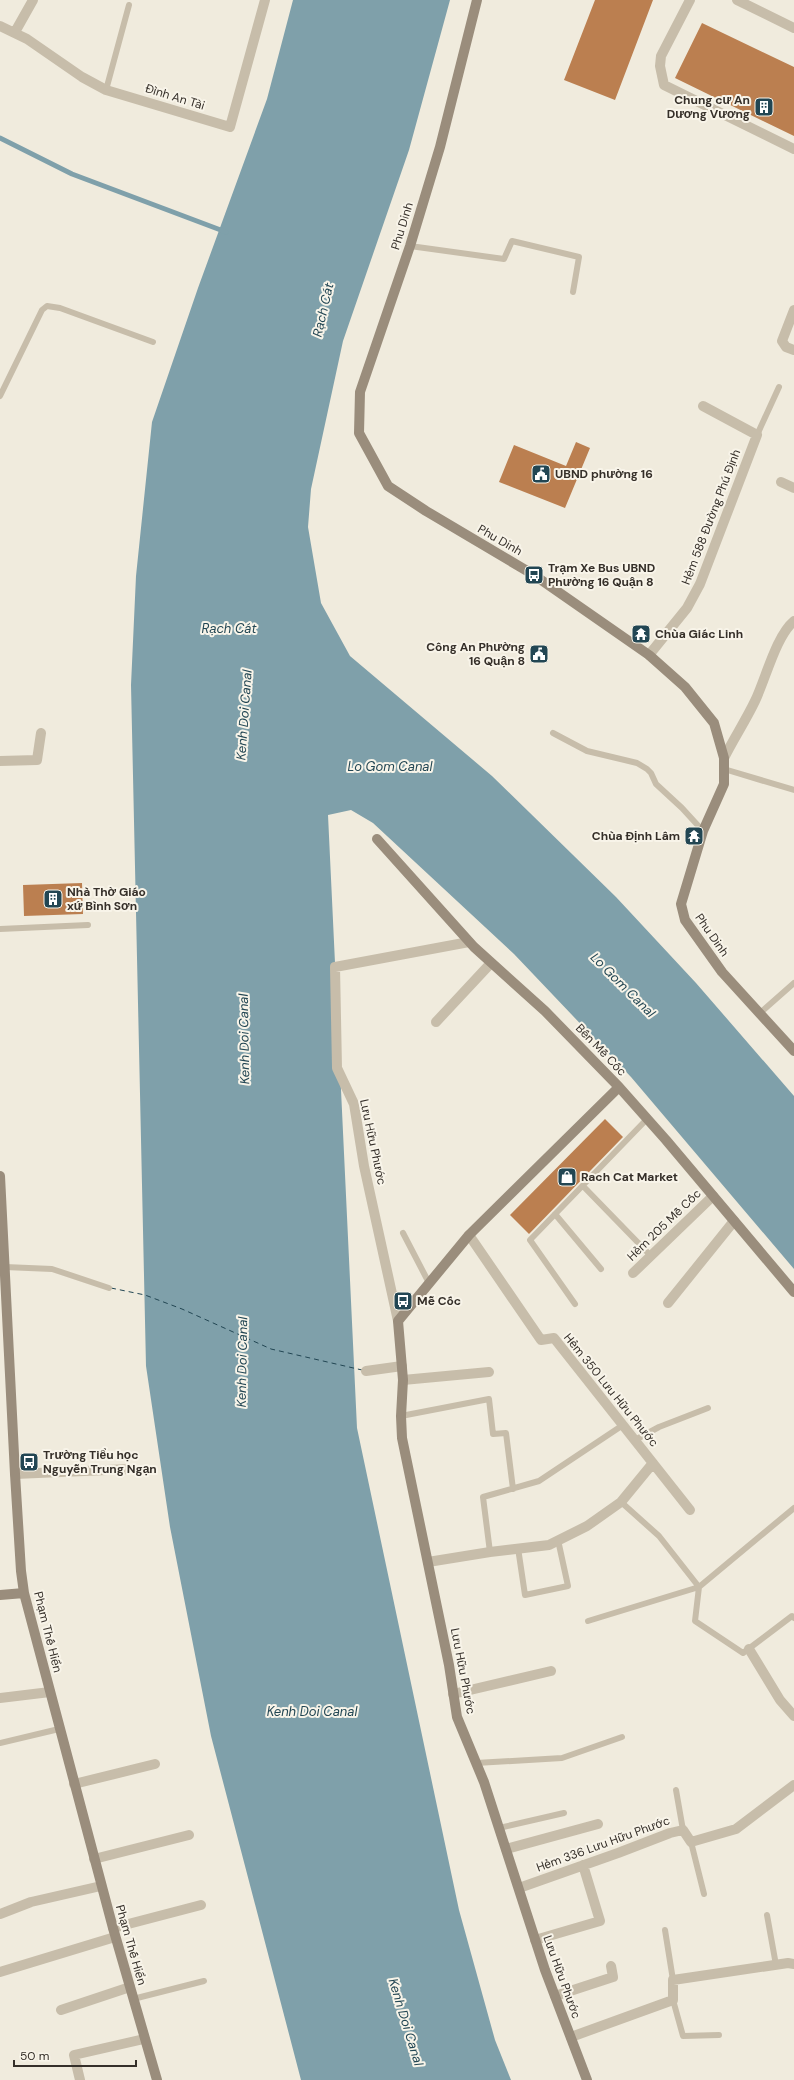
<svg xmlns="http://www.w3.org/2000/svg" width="794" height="2080" viewBox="0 0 794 2080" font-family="'DM Sans',sans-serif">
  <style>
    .water { fill: #7fa0aa }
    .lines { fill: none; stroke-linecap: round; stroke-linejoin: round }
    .stream { stroke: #7fa0aa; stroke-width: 5 }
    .ferry { stroke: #224653; stroke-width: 1; stroke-dasharray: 5 4; stroke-linecap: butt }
    .building { fill: #bb7f50 }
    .lane { stroke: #c7bdaa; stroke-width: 6 }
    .street { stroke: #c7bdaa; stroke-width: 10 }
    .secondary { stroke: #9a8d7c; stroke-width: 10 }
    .labels { text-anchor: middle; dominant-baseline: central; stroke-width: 4; stroke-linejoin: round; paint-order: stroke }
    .street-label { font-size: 12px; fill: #352f29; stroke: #f8f4e9 }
    .poi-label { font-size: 12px; font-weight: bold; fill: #352f29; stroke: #f8f4e9; text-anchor: start }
    .water-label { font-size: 13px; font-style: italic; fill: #224653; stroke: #f8f4e9 }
  </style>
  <rect width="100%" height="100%" fill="#f0ebdd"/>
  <path class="water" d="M293,0h157l-41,150 -66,191 -32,148 -3,38 13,76 29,53 142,120 124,121 80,86 98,113v173l-163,-192 -117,-123 -141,-131 -22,-13 -23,5 29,613 102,482 36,130 16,40h-210l-90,-344 -41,-209 -24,-161 -15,-681 5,-109 16,-154 46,-134 69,-189z"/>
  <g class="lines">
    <path class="stream" d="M0,138l72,36 154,58"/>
    <path class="ferry" d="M111,1288l34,7 37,14 89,40 91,21"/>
  </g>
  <path class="building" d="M595,0h58l-38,100 -51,-20z
    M702,23l92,44v69l-119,-58z
    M576,442l14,6 -25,60 -66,-26 15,-37 52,21z
    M82,883l1,31 -59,2 -1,-31z
    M605,1119l18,18 -94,97 -19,-19z"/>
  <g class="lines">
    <path class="lane" d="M106,90l23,-85
      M410,246l94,13 8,-18 67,16 -6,35
      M0,396l42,-86 5,-4 13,2 93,34
      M757,435l22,-48
      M553,733l34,18 50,12 10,6 4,4 5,11 26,24 21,23
      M724,769l70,21
      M0,929l88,-4
      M760,1013l34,-30
      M583,1186l68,70
      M555,1214l46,55
      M403,1233l26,50
      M5,1267l47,2 57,19
      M575,1304l-45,-64 117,-121
      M401,1416l88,-17 4,35 13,-1 7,56
      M635,1440l24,-13 49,-19
      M621,1502l38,34 40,51 -4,34 48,32 49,-37 2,2
      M518,1548l7,47 43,-9 -10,-46
      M490,1552l-7,-55 56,-16 84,-56
      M588,1621l111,-34 95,-79
      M0,1743l59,-14
      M476,1763l86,-5 60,-21
      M676,1790l7,40
      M499,1828l65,-15
      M691,1842l13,52
      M767,1915l9,50
      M665,1930l8,50
      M133,1999l71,-18
      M673,2000l10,36 36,-1"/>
    <path class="street" d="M690,0l-29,56 -1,10 4,19 130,64
      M737,0l57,28
      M0,26l27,13 55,38 24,13 124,37 35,-127
      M15,32l18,-32
      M794,310l-12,31 4,6 8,3
      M781,482l13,6
      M649,655l38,-47 13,-24 57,-149 -54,-29
      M724,758c10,-20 22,-38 31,-57 11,-23 21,-65 39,-80
      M0,761l37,-1 4,-27
      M436,1022l55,-59
      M469,1235l72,105 13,-2 136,172
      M633,1273l80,-77
      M668,1303l66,-82
      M398,1321l-34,-155 -10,-62 -17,-36 -2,-101 134,-25
      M366,1371l36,-5
      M403,1380l86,-8
      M15,1474l115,-5
      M428,1562l62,-10 59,-7 38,-19 34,-24 32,-39
      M749,1649l31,51 14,16
      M453,1694l98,-23
      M0,1698l50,-6
      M74,1784l81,-20
      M506,1849l92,-25
      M94,1859l95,-24
      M519,1888l99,-35 52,-20 13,-3 8,12 45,-13 58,-44
      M0,1914l31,-12 70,-16
      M113,1928l88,-23
      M535,1940l65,-19 -17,-56
      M0,1972l115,-35
      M555,1996l58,-19 -2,-11
      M61,2010l69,-23
      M571,2037l102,-37v-20l115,-17 6,1
      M80,2080l-6,-25 70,-16"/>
    <path class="secondary" d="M477,0l-37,147 -30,99 -50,146 -1,41 29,53 38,25 108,64 115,80 36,32 29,36 10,35v26l-21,47 -22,73 4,16 37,52 72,79
      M377,839l97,108 71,64 74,76 47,53 128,152
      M0,1176l15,298 6,97 3,22 89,335 44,152
      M0,1595l24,-2
      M587,2080l-42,-110 -61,-188 -27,-65 -8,-52 -47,-227 -1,-22 2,-36 -5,-59 71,-86 150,-148"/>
  </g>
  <defs>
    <symbol id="building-square" viewBox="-11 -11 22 22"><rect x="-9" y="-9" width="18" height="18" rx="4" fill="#224653" stroke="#f8f4e9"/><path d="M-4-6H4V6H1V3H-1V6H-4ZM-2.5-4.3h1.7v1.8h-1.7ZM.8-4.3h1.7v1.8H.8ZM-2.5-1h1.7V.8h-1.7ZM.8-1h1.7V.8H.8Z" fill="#fff"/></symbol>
    <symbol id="civic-square" viewBox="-11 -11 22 22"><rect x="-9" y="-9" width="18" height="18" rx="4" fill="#224653" stroke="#f8f4e9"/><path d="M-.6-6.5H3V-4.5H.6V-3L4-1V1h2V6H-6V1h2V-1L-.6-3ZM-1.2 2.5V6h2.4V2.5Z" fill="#fff"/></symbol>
    <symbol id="bus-square" viewBox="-11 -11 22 22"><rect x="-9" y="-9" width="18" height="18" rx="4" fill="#224653" stroke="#f8f4e9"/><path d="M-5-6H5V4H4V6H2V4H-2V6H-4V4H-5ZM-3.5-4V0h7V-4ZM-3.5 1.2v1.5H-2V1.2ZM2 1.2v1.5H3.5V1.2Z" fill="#fff"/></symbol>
    <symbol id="temple-square" viewBox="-11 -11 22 22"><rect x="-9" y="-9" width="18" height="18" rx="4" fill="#224653" stroke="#f8f4e9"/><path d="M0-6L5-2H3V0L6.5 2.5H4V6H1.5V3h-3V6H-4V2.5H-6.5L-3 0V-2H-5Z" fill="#fff"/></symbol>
    <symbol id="shop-square" viewBox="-11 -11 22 22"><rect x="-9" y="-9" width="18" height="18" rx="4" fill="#224653" stroke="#f8f4e9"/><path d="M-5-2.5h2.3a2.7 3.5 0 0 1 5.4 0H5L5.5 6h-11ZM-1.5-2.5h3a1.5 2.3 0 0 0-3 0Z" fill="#fff"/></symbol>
  </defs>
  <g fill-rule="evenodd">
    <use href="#building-square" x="753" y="96" width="22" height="22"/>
    <use href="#civic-square" x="530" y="463" width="22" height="22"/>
    <use href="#bus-square" x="523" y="564" width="22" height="22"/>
    <use href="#temple-square" x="630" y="623" width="22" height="22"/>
    <use href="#civic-square" x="528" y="643" width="22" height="22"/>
    <use href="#temple-square" x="683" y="825" width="22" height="22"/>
    <use href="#building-square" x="42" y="888" width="22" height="22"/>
    <use href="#shop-square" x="556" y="1166" width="22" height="22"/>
    <use href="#bus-square" x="392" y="1290" width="22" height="22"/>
    <use href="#bus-square" x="18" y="1451" width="22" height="22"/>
  </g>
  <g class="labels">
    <g class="street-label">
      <text transform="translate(175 97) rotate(17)">Đình An Tài</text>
      <text transform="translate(402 226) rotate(-73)">Phu Dinh</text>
      <text transform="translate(711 517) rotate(-69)">Hẻm 588 Đường Phú Định</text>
      <text transform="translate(500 540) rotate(30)">Phu Dinh</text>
      <text transform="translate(712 935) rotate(55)">Phu Dinh</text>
      <text transform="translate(601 1050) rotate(46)">Bến Mễ Cốc</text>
      <text transform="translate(373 1142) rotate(78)">Lưu Hữu Phước</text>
      <text transform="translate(664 1225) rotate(-44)">Hẻm 205 Mễ Cốc</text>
      <text transform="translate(611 1390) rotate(51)">Hẻm 350 Lưu Hữu Phước</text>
      <text transform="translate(48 1632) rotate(76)">Phạm Thế Hiển</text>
      <text transform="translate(463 1671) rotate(79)">Lưu Hữu Phước</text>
      <text transform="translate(603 1844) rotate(-20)">Hẻm 336 Lưu Hữu Phước</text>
      <text transform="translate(131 1945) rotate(74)">Phạm Thế Hiển</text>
      <text transform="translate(562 1977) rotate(70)">Lưu Hữu Phước</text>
    </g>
    <g class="poi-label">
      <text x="750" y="100" text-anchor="end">Chung cư An<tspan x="750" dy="14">Dương Vương</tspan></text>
      <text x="555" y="474">UBND phường 16</text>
      <text x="548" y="568">Trạm Xe Bus UBND<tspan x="548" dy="14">Phường 16 Quận 8</tspan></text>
      <text x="655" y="634">Chùa Giác Linh</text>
      <text x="525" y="647" text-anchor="end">Công An Phường<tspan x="525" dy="14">16 Quận 8</tspan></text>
      <text x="680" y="836" text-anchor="end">Chùa Định Lâm</text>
      <text x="67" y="892">Nhà Thờ Giáo<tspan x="67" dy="14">xứ Bình Sơn</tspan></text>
      <text x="581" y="1177">Rach Cat Market</text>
      <text x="417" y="1301">Mễ Cốc</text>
      <text x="43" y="1455">Trường Tiểu học<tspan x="43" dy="14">Nguyễn Trung Ngạn</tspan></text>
    </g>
    <g class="water-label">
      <text transform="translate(323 310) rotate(-77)">Rạch Cát</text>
      <text x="229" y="628">Rạch Cát</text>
      <text transform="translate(244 715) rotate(-86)">Kenh Doi Canal</text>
      <text x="390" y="766">Lo Gom Canal</text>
      <text transform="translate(623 985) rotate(45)">Lo Gom Canal</text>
      <text transform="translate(244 1039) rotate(-91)">Kenh Doi Canal</text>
      <text transform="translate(242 1362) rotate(-89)">Kenh Doi Canal</text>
      <text x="312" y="1711">Kenh Doi Canal</text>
      <text transform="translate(406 2022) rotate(73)">Kenh Doi Canal</text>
    </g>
  </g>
  <path d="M14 2060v6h122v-6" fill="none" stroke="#352f29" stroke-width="2"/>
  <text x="20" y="2060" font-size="12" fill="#352f29" stroke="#f8f4e9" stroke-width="3" paint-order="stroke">50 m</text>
</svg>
